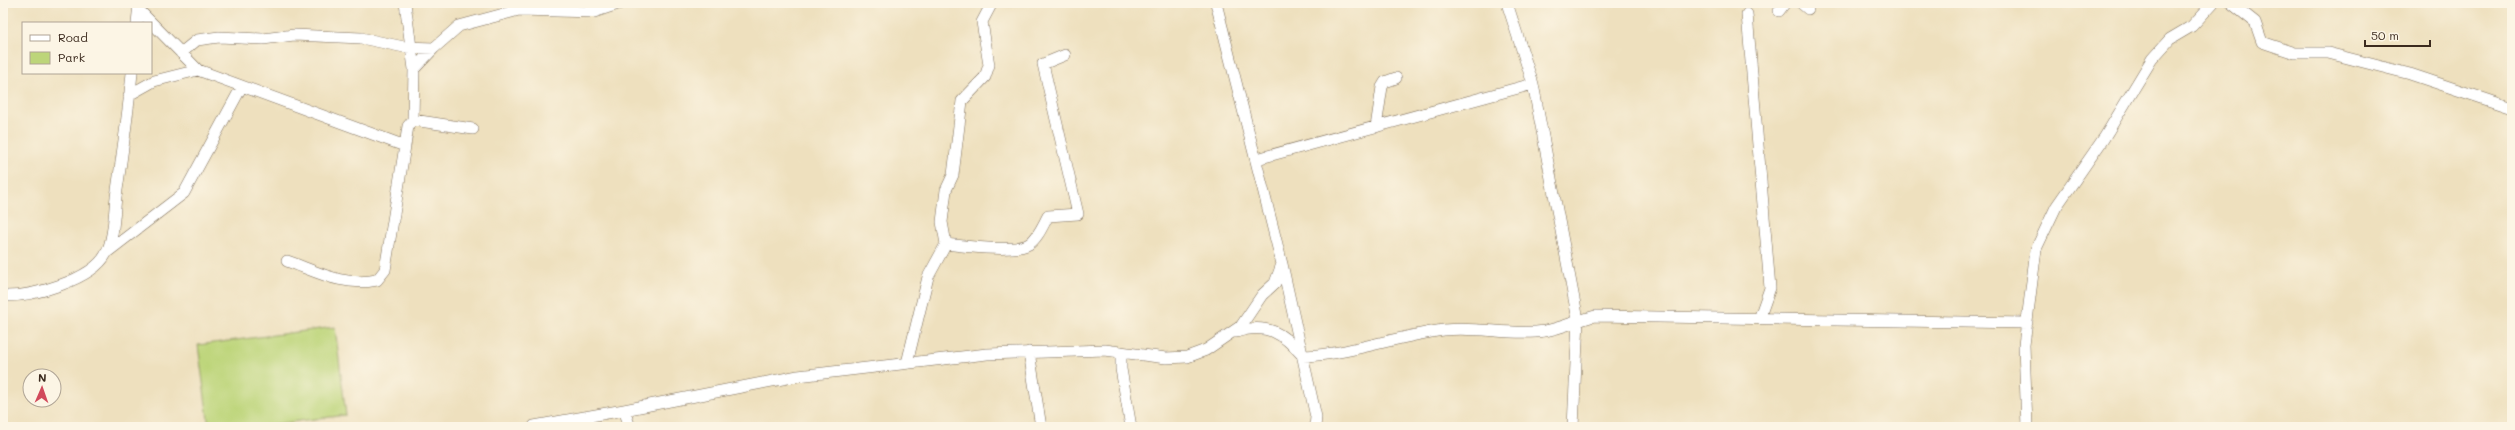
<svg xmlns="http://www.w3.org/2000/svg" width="2515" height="430" viewBox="0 0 2515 430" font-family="Mali,sans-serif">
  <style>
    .green { fill: #bdd57a; stroke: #7c804c }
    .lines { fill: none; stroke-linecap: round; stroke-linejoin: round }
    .minor-casing { stroke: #7a6a56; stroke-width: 12 }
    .minor { stroke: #fff; stroke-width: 11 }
  </style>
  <rect width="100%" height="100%" fill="#fcf5e5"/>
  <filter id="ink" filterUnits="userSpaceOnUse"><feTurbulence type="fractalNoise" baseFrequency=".025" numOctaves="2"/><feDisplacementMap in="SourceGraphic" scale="8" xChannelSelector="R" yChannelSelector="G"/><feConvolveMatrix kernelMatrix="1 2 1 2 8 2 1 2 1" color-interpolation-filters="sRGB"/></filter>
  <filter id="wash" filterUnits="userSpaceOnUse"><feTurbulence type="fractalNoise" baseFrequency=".012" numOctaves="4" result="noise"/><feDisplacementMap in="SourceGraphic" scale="16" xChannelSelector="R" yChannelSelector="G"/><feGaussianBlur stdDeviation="0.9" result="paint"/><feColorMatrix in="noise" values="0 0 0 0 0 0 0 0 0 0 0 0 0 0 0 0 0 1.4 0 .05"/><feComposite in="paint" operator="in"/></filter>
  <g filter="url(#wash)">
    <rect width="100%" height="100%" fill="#eee0be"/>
    <path class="green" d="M335,327l11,88 -93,12h-44l-11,-82z"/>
  </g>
  <g filter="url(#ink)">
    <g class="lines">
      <defs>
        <path id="minor" d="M405,3l9,66
          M1801,3l7,6
          M2231,3l24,19 7,20 33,11h33l82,21 102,34
          M138,9l60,61
          M1779,11l6,-8
          M1747,14l23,274 -11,31
          M137,23l2,-19
          M181,53l16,-13 22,-3 44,2 31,-4 67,3 43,9 30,1
          M1533,84l45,236 -5,107
          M129,95l25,-14 44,-11 207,76 -20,124 -8,10c-34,7 -59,-8 -90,-19
          M413,120l1,-51 20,-21 25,-22 60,-16 75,2 27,-9
          M1376,127l6,-40 3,-5 11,-4
          M405,146l3,-20 5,-6 60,9
          M1257,159l276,-75 -26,-81
          M946,244l-4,-22 4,-32 7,-15 9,-74 23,-24 4,-12 -7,-43 10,-19
          M106,253l78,-60 58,-107
          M1282,264l34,153 -1,10
          M3,296c29,1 89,-16 103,-42 8,-16 8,-40 10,-57 6,-41 12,-83 16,-124
          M1236,332c31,-10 47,1 67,24 49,-2 93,-20 141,-26 34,-4 67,6 101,1 17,-3 33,-11 50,-15l432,7
          M1029,352l12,75
          M1121,352v17l10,58
          M907,363l21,-86 18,-33c18,2 68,9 83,0 9,-6 14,-19 19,-28l30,-2 -35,-150 22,-9
          M624,410l174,-34 189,-22 118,-4 61,8 21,-1 19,-7 35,-24 21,-31 13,-12 7,-19 -66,-261
          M534,426l90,-16 6,17
          M2027,427l-3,-82 12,-96 20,-42 48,-69 48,-79 18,-20 22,-13 21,-23"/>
      </defs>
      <use href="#minor" class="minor-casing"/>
      <use href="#minor" class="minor"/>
    </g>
  </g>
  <rect width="2515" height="430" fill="none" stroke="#fcf5e5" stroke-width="16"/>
  <rect x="22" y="22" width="130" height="52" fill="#fcf5e5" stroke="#afa495"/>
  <rect x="30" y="35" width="20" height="6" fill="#ffffff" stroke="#afa495"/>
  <text x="58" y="42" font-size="12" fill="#3b2a1e">Road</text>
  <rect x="30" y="52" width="20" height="12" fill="#bdd57a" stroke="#afa495"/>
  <text x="58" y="62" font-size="12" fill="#3b2a1e">Park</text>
  <g transform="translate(42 388) rotate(2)"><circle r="19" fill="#fcf5e5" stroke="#afa495"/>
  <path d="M0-3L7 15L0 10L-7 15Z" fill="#d1495b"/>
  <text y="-6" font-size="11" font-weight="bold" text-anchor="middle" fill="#3b2a1e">N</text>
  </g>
  <path d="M2365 40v6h65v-6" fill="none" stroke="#3b2a1e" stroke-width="2"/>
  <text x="2371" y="40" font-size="12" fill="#3b2a1e" stroke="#fcf5e5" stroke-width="3" paint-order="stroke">50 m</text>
</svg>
